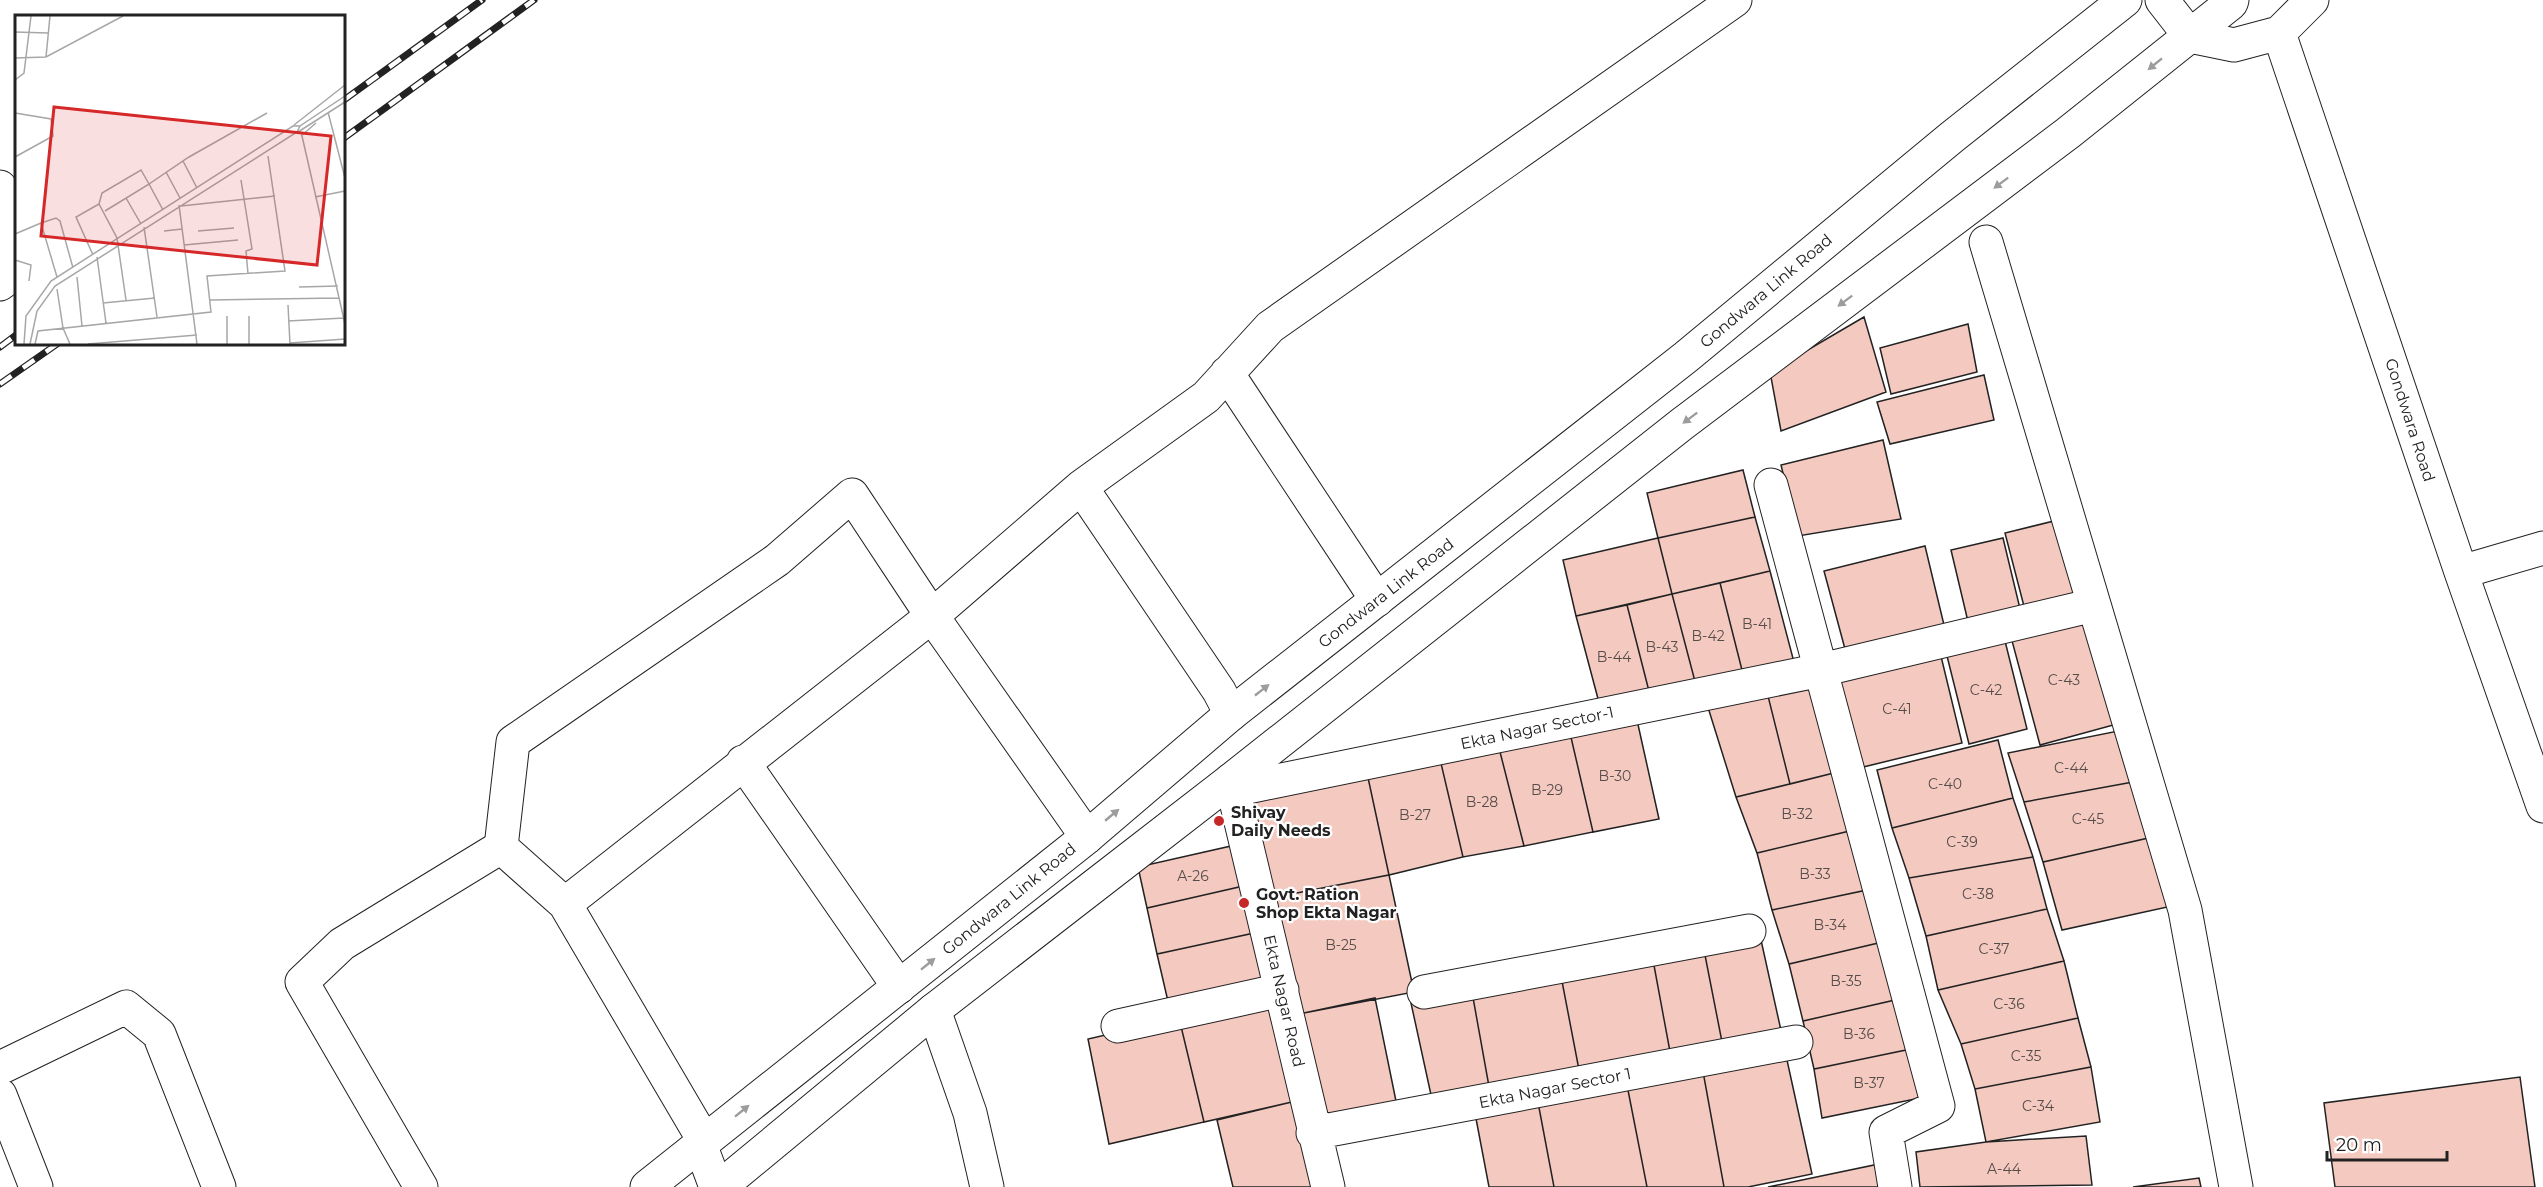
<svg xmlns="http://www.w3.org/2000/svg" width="2543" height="1187" viewBox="0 0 2543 1187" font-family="Montserrat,sans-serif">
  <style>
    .building { fill: #f3c9c0; stroke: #222; stroke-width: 1.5 }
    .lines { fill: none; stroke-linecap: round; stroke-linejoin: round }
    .minor-casing { stroke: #222; stroke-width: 35 }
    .tertiary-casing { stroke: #222; stroke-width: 35 }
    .minor { stroke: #fff; stroke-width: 33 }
    .tertiary { stroke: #fff; stroke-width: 33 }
    .rail-casing { stroke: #222; stroke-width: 7 }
    .rail { stroke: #fff; stroke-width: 4.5; stroke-dasharray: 14; stroke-linecap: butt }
    .oneway { fill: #9c9c9c }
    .poi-dot { fill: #c62828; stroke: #fff; stroke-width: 2 }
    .labels { text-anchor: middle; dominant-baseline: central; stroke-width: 4.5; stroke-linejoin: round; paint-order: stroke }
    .number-label { font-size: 14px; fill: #564c4a }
    .street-label { font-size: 16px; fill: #222; stroke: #fff }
    .poi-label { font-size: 16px; font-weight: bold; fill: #222; stroke: #fff; text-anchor: start }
    .inset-road { fill: none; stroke: #a7a7a7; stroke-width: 1.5 }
    .view { fill: #d62828; fill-opacity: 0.15; stroke: #d62828; stroke-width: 3 }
    .inset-edge { fill: none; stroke: #222; stroke-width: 3 }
  </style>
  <rect width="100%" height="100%" fill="#fff"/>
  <path class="building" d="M1864,317l22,75 -105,39 -11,-59z
    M1968,324l9,48 -86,22 -11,-46z
    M1984,375l10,45 -104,24 -13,-42z
    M1883,440l18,79 -103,17 -17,-71z
    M1743,470l12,47 -97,21 -11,-45z
    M1755,517l15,54 -98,23 -14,-56z
    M2058,520l21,81 -53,13 -21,-81z
    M1658,538l14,56 -96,22 -13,-56z
    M2003,538l19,79 -52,13 -19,-80z
    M1925,546l19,79 -99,24 -21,-78z
    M1770,571l25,95 -51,12 -24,-95z
    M1720,583l24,95 -47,11 -25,-95z
    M1672,594l25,95 -46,10 -24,-94z
    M1627,605l24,94 -50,11 -25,-94z
    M2088,615l29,109 -77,21 -29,-108z
    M2004,637l23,92 -58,15 -23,-92z
    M1939,648l23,95 -107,26 -24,-94z
    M1823,676l19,95 -52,13 -24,-96z
    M1766,688l24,96 -54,13 -30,-96z
    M1637,720l22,99 -66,13 -23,-99z
    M2118,731l15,51 -109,20 -16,-49z
    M1570,733l23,99 -69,14 -25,-98z
    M1998,740l15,58 -121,30 -15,-58z
    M1499,748l25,98 -61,11 -23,-98z
    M1440,759l23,98 -74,18 -22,-102z
    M1842,771l12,59 -97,23 -21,-56z
    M1367,773l22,102 -123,24 -21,-99z
    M2133,782l20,55 -110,25 -19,-60z
    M2013,798l20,59 -124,21 -17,-50z
    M1854,830l18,59 -100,21 -15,-57z
    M2153,837l19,69 -110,24 -19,-68z
    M1240,844l8,41 -101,23 -9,-41z
    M2033,857l14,52 -121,27 -17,-58z
    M1389,875l25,117 -120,23 -28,-116z
    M1248,885l11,47 -102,22 -10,-46z
    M1872,889l15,52 -98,23 -17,-54z
    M2047,909l17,52 -126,29 -12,-54z
    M1259,932l12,56 -101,22 -13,-56z
    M1761,940l21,95 -59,12 -19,-97z
    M1887,941l17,57 -101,23 -14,-57z
    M1704,950l19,97 -52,10 -18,-97z
    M1653,960l18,97 -91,18 -19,-99z
    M2064,961l14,57 -117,26 -23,-54z
    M1561,976l19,99 -90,17 -18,-100z
    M1472,992l18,100 -57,12 -22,-101z
    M1273,996l23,105 -92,21 -25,-104z
    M1375,998l22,108 -80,17 -23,-108z
    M1904,998l12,50 -102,21 -11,-48z
    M1179,1018l25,104 -95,22 -21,-105z
    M2078,1018l13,49 -116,22 -14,-45z
    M1916,1048l9,49 -103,21 -8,-49z
    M1785,1051l27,123 -64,13h-24l-22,-121z
    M1702,1066l22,121h-77l-21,-107z
    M2091,1067l9,55 -114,20 -11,-53z
    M2520,1077l15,110h-200l-11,-84z
    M1626,1080l21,107h-93l-17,-90z
    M1537,1097l17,90h-65l-15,-79z
    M1296,1101l21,86h-84l-16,-67z
    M2086,1136l6,49 -172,2 -4,-35 70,-10z
    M1879,1164l4,23h-115z
    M2199,1178l2,9h-68z"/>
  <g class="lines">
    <defs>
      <path id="minor" d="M2162,0l28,36 44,9 45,-12 33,-33
        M2279,33l182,539 82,234
        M0,187l15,86 -15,11
        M1986,242l199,668 51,277
        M1227,373l150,227
        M1771,485l167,621 -52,26 9,55
        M1081,487l138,204 12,23
        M2461,572l82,-24
        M743,762l156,225
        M1231,780l97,407
        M1252,786l569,-116 273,-65
        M501,847l12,-105 264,-182 75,-65 80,121 149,-129 125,-90 64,-70 465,-327
        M501,847l64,57 134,228 1,12 16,43
        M565,904l367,-288 155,221
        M1424,992l325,-61
        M934,1010l36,103 17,74
        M1118,1026l164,-36
        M0,1068l126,-61 33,27 60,153
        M0,1095l36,92
        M1313,1133l483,-91
        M421,1187l-119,-205 40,-38 159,-97"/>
      <path id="tertiary" d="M647,1187l440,-350 144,-123 455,-357 266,-220 173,-137
        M720,1187l214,-177 297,-230 451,-356 386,-291 163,-130 1,-3"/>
    </defs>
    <use href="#minor" class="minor-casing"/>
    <use href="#tertiary" class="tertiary-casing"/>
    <use href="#minor" class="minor"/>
    <use href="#tertiary" class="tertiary"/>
    <defs>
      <path id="rail" d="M344,100l138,-100
        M344,138l190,-138
        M0,347l16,-12
        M0,384l57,-40"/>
    </defs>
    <use href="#rail" class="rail-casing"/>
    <use href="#rail" class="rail"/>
  </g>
  <defs><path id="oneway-solid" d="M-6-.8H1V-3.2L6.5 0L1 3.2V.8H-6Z" transform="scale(1.5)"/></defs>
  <g class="oneway">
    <use href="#oneway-solid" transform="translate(2155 64) rotate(141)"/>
    <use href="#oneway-solid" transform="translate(2001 183) rotate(143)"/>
    <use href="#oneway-solid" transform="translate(1845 301) rotate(143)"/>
    <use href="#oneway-solid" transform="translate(1690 418) rotate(143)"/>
    <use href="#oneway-solid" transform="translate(1262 690) rotate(-38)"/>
    <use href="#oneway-solid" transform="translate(1112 815) rotate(-40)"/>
    <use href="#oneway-solid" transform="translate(928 964) rotate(-39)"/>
    <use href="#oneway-solid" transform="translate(742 1111) rotate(-39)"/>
  </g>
  <g class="poi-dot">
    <circle cx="1219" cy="821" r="6"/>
    <circle cx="1244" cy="903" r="6"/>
  </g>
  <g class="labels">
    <g class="number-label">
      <text x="1757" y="624">B-41</text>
      <text x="1708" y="636">B-42</text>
      <text x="1662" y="647">B-43</text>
      <text x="1614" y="657">B-44</text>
      <text x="2064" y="680">C-43</text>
      <text x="1986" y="690">C-42</text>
      <text x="1897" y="709">C-41</text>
      <text x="2071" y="768">C-44</text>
      <text x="1615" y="776">B-30</text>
      <text x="1945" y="784">C-40</text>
      <text x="1547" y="790">B-29</text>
      <text x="1482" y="802">B-28</text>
      <text x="1797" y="814">B-32</text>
      <text x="1415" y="815">B-27</text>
      <text x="2088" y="819">C-45</text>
      <text x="1962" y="842">C-39</text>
      <text x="1815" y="874">B-33</text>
      <text x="1193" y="876">A-26</text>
      <text x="1978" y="894">C-38</text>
      <text x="1830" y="925">B-34</text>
      <text x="1341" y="945">B-25</text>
      <text x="1994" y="949">C-37</text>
      <text x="1846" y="981">B-35</text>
      <text x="2009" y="1004">C-36</text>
      <text x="1859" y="1034">B-36</text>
      <text x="2026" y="1056">C-35</text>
      <text x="1869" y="1083">B-37</text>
      <text x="2038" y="1106">C-34</text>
      <text x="2004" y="1169">A-44</text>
    </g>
    <g class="street-label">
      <text transform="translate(1766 291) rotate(-40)">Gondwara Link Road</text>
      <text transform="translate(2410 420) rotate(72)">Gondwara Road</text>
      <text transform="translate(1386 593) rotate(-38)">Gondwara Link Road</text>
      <text transform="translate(1537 728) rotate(-12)">Ekta Nagar Sector-1</text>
      <text transform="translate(1009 899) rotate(-39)">Gondwara Link Road</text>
      <text transform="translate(1284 1001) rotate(77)">Ekta Nagar Road</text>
      <text transform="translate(1555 1088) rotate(-11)">Ekta Nagar Sector 1</text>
    </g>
    <g class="poi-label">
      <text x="1231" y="812">Shivay<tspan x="1231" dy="18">Daily Needs</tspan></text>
      <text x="1256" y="894">Govt. Ration<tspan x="1256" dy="18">Shop Ekta Nagar</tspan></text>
    </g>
  </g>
  <g transform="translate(15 15)">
    <rect width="330" height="330" fill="#fff"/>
    <path class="inset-road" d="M0,17l33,1M31,42l4,-41M0,43l31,-1 77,-41M0,65l9,-7 7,-57M313,97l17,66M0,98l36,6 2,17 -38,21M279,110l51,-40M283,117l47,-30M286,121l15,-13M287,121l43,188M168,146l14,27M151,157l14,26M226,165l11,69 -6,2 2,23M300,182l30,-6M111,183l15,26M84,189l3,-11 39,-23 8,14 40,-27 78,-44M84,189l18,34 9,62M164,190l18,139M166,191l94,-10M90,196l44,-27 14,26M129,212l13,90M149,216l18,-2M183,216l36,-3M0,219l26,-11M169,230l54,-5M78,240l-17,-38 23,-13M82,242l9,66M0,245l16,5 -2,16M42,262l-16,-54 15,-5 4,3 13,47M62,262l5,49M284,272l39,-1M42,274l6,39 7,16M195,285l129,-2M88,288l52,-5M273,290l2,39M273,306l56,-3M275,328l55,-4M9,329l2,-28 25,-35 242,-155h7M15,329l7,-33 18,-25 242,-154 3,-6 45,-30M20,329l3,-13 173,-19 -4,-36 78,-5 -17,-115M73,329l109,-9M212,329v-28M234,329v-28"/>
    <path class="view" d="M39,92l277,29 -14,129 -276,-29z"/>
    <rect width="330" height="330" class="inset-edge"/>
  </g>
  <path d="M2327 1151v9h120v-9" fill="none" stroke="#222222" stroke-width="3"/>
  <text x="2336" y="1151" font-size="18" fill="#222222" stroke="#ffffff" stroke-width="4.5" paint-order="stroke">20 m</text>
</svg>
